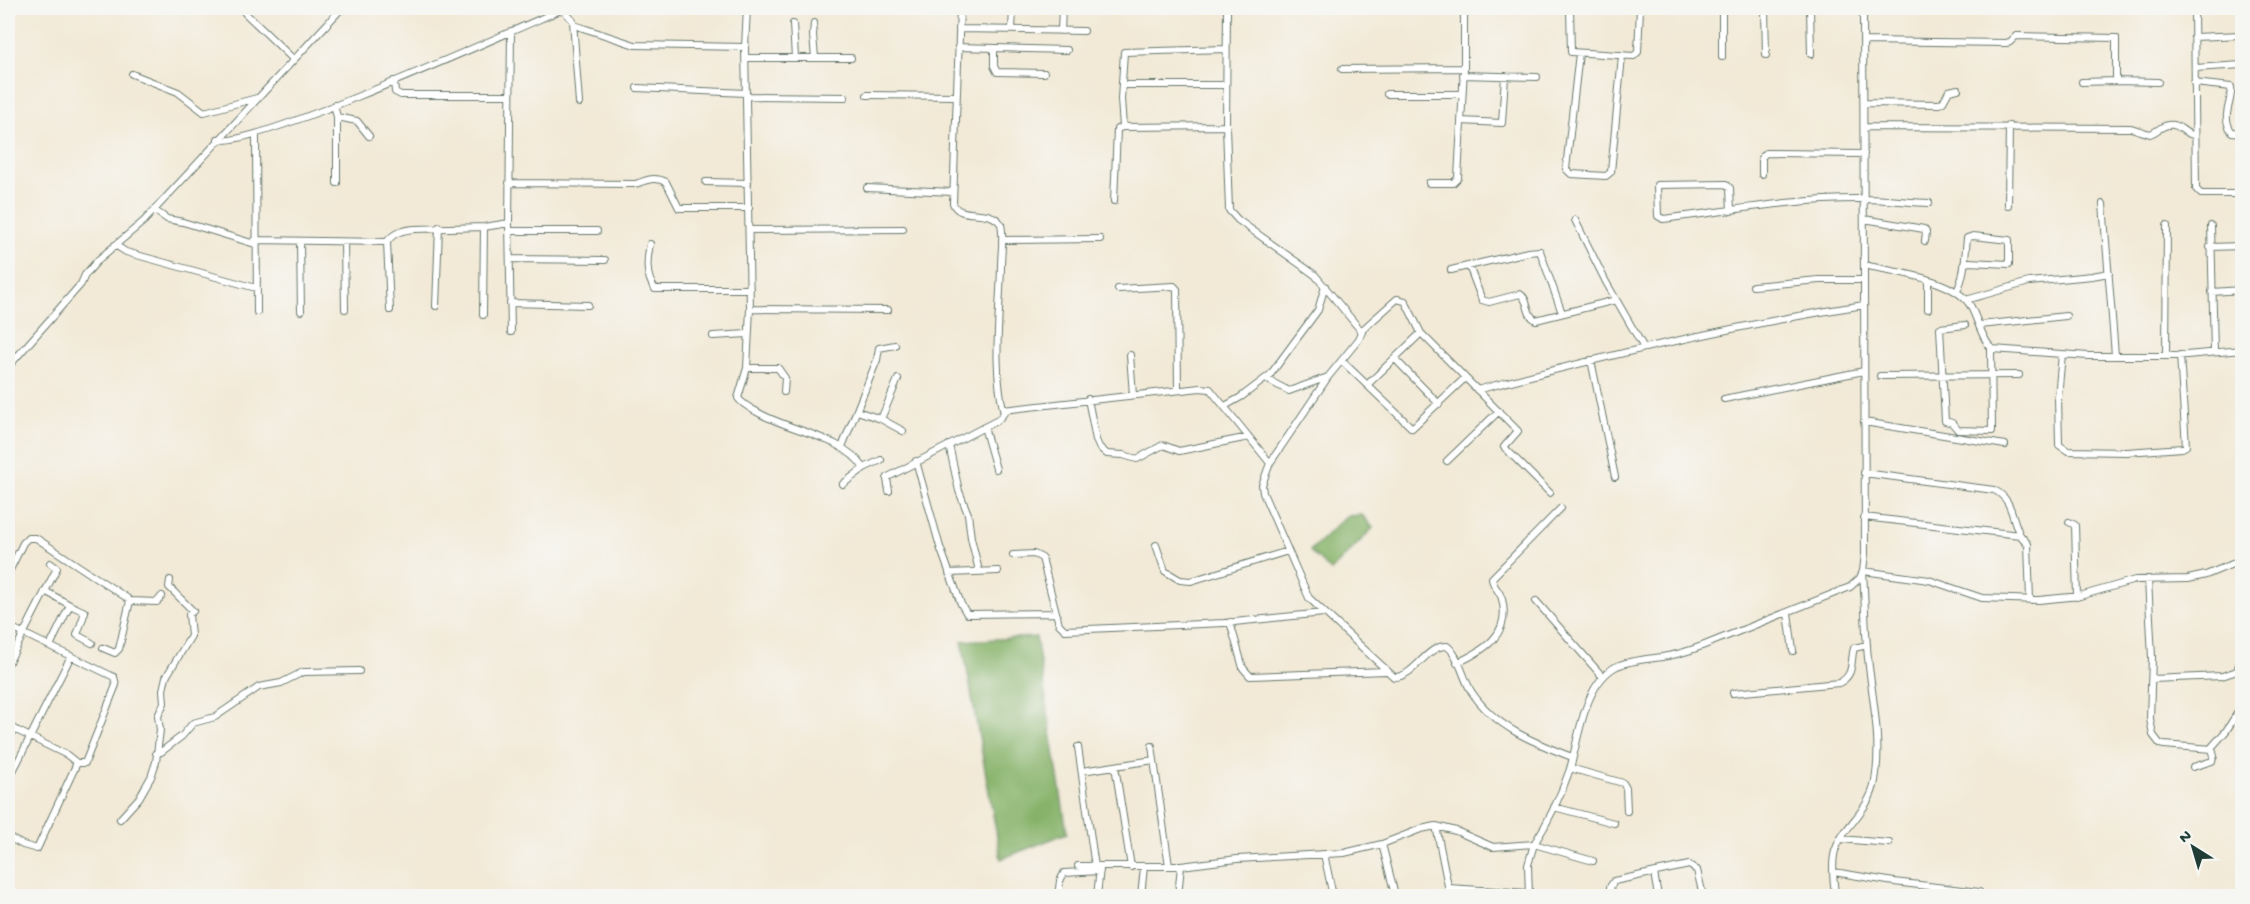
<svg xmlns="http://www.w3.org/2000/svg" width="2250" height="904" viewBox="0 0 2250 904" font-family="'Gochi Hand',sans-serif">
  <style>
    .forest { fill: #86b269; stroke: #52784e; stroke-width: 1.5 }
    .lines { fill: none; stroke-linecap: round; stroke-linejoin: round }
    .street-casing { stroke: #69796d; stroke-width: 8 }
    .street { stroke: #fff; stroke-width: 6 }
  </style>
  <rect width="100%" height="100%" fill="#f6f6f2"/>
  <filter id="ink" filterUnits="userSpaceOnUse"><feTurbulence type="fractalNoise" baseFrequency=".0167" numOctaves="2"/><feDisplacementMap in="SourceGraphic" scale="12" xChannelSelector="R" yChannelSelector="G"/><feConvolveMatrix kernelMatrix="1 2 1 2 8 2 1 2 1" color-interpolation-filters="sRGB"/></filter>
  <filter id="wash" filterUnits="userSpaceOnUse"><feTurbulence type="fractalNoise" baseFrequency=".008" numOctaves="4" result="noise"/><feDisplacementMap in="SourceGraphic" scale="24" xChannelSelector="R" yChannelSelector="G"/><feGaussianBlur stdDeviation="1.35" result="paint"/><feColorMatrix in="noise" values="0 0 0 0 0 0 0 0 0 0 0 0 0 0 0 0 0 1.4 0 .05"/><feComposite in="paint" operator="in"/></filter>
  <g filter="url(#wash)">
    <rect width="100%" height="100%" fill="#f2e9d6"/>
    <path class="forest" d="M1362,515l11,13 -42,43 -21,-20 36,-35z
      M1036,637l31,196 -66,26 -39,-218z"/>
  </g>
  <g filter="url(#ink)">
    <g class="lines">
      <defs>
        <path id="street" d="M747,8l-2,39 5,262 -3,59 -9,30c4,6 12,10 19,14 32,19 86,24 107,56
          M1227,8l-1,118 3,84 9,10 77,55 47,57 -3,7 -31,38 -58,86
          M1570,8l1,44 63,4 4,-4 2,-44
          M1765,8l1,47
          M1810,8l1,46
          M2194,8l2,181 5,5h41
          M563,9l10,12 6,82
          M245,13l48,46
          M814,23l-1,12 2,23
          M793,24l2,34
          M574,25l61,20 110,2
          M959,29l125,2
          M1012,30l1,-22
          M1061,31l1,-23
          M2194,37l48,-2
          M1863,41l143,2 4,-1 6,-6 100,2v43l42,1
          M958,47l109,3
          M994,48v18l3,6 47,1
          M1579,53l-13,116 5,5 35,2 5,-4 11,-116
          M1722,57v-49
          M746,58h105
          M2195,68l47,-3
          M1342,69l122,-1
          M132,74l46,18 26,20 53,-14
          M1463,75l74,2
          M394,81l1,11 6,3h109
          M2082,82l34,-1
          M2194,83l37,4c2,15 -11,29 1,45l10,1
          M1122,85h104
          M637,88l109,5
          M1387,94h75
          M867,95l89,1
          M746,96l99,1
          M1864,103l75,1 4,-2 6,-11 9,-2
          M334,105l3,12v66
          M337,117l20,4 12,15
          M1461,121l41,2 3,-47
          M1123,127l-2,-28 3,-47 102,-3
          M1864,127l267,1 19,6c7,-2 11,-8 18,-9 13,-2 15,10 27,10
          M256,135l1,177
          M218,139c25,14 305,-113 347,-131
          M1762,174v-17l4,-4 98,1
          M706,182l42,1
          M509,183l127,1c10,-4 19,-8 30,-2l13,26h70
          M1429,183h24l5,-5 6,-110v-60
          M867,188l86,4
          M1114,201l3,-72 6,-2 103,-1
          M2103,204l12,151
          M2008,205l1,-79
          M154,210l13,9 16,3 72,22
          M1731,211l-1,-23 -4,-4 -69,1 1,31 5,3c66,-8 134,-21 201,-20 22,0 43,3 65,4
          M1864,219l60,10 2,3 -1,9
          M1575,220l31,62 38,66
          M2211,226l3,126
          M749,230l154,-1
          M509,231h88
          M255,240l132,2
          M1002,240l98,-1
          M300,241l1,70
          M344,242l1,67
          M650,244c-3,15 -5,32 5,45h95
          M115,245l11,7 130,36
          M2210,247l32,-1
          M510,259l95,1
          M1864,265c29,7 89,13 106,40 7,12 13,38 23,44l95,7h87l67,-6
          M1469,266l13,34 7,2 31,-8c10,6 5,21 16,26l80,-20
          M1451,270l77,-18 12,-1 22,62
          M1753,286l66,-6h45
          M1118,289l56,-3 3,3 1,101
          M1957,291c8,-16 8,-35 10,-53l6,-2 36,4v24l-40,-2 -5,2
          M2212,292l30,-2
          M1966,300l63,-18 63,-6 17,-3
          M510,303l78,2
          M436,306l3,-79
          M750,309l138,1
          M1928,309v-28
          M390,310l-3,-68c7,-10 16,-12 28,-13l69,-2 25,-4
          M483,315l1,-88
          M1965,325l-25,3 5,93 7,2 6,7 34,1 -1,-82
          M1980,325l86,-9
          M1361,331l36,-32 8,2 16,32 97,98 -14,16 46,46
          M511,332l-2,-109 2,-192
          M713,336l35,-2
          M2062,354l-4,43 1,48 9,6 59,1 55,-4 4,-2 -6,-91
          M1130,355l3,40
          M2166,356l1,-130
          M1395,359l44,45
          M1591,360l24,117
          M1342,361l70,67 53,-50
          M8,367l73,-83 4,-9 14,-16 45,-38 198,-213
          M747,368h31l7,10 -1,14
          M1880,376l139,-1
          M1266,379l23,12 39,-14
          M1367,385l54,-52
          M1477,390c127,-34 256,-65 387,-85
          M1088,399l8,41 3,7 8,7 16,1 14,4 26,-14 16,6 70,-14
          M1724,399l140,-28
          M1225,406l16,-9 29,-22 48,-65 7,-24
          M1003,410l197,-22 10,1 60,74 -8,22 1,8 46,105 85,79c20,1 32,-32 53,-31 12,9 16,32 24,45 23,36 64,52 101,66
          M857,411l24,8 22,12
          M881,419l17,-40
          M1864,422l141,23
          M984,427l12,42
          M949,445l10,46 9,23 3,24 8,33
          M842,447l35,-87 2,-12 16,-3
          M916,461l24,86 21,57 6,10 89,-1
          M1447,461l52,-50
          M1864,473l130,17c19,9 17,28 26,45
          M843,484l21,-16 17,-8
          M889,491l-2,-12 1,-2 110,-57 6,-7c-12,-48 -4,-98 -3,-147 0,-14 3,-28 0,-42 -12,-18 -42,-3 -48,-21l7,-195
          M1864,517l156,18 8,9 2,56
          M2069,522l6,3 2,72
          M1156,545l9,26 15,9 11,1 97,-30
          M1013,555l21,-1 8,4 17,66 6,6 159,-7 100,-10
          M949,573l49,-2
          M8,574l15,-31 5,-5h8l91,60 3,3 -11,48 -4,4 -12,-5
          M2148,579l4,79 -2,61 3,16 7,9 4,1 48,4 2,7 -2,5 -19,6
          M45,591l25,14 -20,41
          M130,601l27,1 5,-6
          M1536,601l66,75
          M70,605l15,7 -8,23 15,8
          M1788,613l5,38
          M1230,622l13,46 7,8 136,-5
          M2242,623v6
          M8,626l106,51 2,8 -31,78h-8l-10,-8 -59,-29
          M2242,655l-5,16h5
          M1457,663c28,-13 54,-29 45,-64 -2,-8 -10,-13 -10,-21l69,-70
          M8,664l49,-96 -7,-5
          M2152,679l70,-3 15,-5
          M1733,693l106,-10c16,-8 11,-21 15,-35l13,-3
          M1152,746l17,120
          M1078,747l17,120
          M2211,748l15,-17 16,-25
          M156,753l5,-1 21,-16 11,-13 22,-6 44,-30 22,-4 22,-11 56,-1
          M1115,766l16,101
          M1570,768l53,15 3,5 1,23
          M1082,771l72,-11
          M8,781l63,-125
          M1554,807l60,16
          M120,819l19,-21 12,-21 5,-15 4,-32 -2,-14 6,-13 -1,-13 3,-13 25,-41 -2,-22 4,-3 -24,-24 1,-7
          M1436,826l14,70
          M8,837l15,8 14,4 40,-86
          M1840,839l49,4
          M1382,844l13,51
          M1324,854l9,42
          M1078,866h103l56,-7 107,-6 38,-9 39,-15 15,-3 20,5 37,16 41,-3c15,-23 27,-49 36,-75 9,-32 14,-86 47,-103 13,-6 31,-7 45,-9 14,-2 27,-6 40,-11l148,-59 10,-9 3,-7 2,-17 -2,-546
          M1834,872l60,10 85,10
          M1654,873l4,23
          M1448,888l81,5
          M1058,896l2,-15 4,-8 36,-2
          M1097,896l3,-28
          M1141,896l3,-29
          M1178,896l3,-30
          M1529,896l-1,-31 6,-21 59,17
          M1612,896l-2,-9 4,-6 75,-16 8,5 6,26
          M1835,896c-1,-14 -4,-31 0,-45 7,-24 35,-40 40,-70 7,-40 -3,-84 -7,-123 -3,-29 -3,-58 -5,-87l66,9 53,18 57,2 41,-4 55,-16 53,-1 18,-4 36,-15"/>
      </defs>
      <use href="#street" class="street-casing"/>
      <use href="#street" class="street"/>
    </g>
  </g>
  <rect width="2250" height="904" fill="none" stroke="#f6f6f2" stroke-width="30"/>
  <g transform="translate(2193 847) rotate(323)" stroke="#f6f6f2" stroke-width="4.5" paint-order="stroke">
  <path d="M0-4.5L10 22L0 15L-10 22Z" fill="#1f3d34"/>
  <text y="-9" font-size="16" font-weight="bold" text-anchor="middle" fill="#1f3d34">N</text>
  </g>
</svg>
